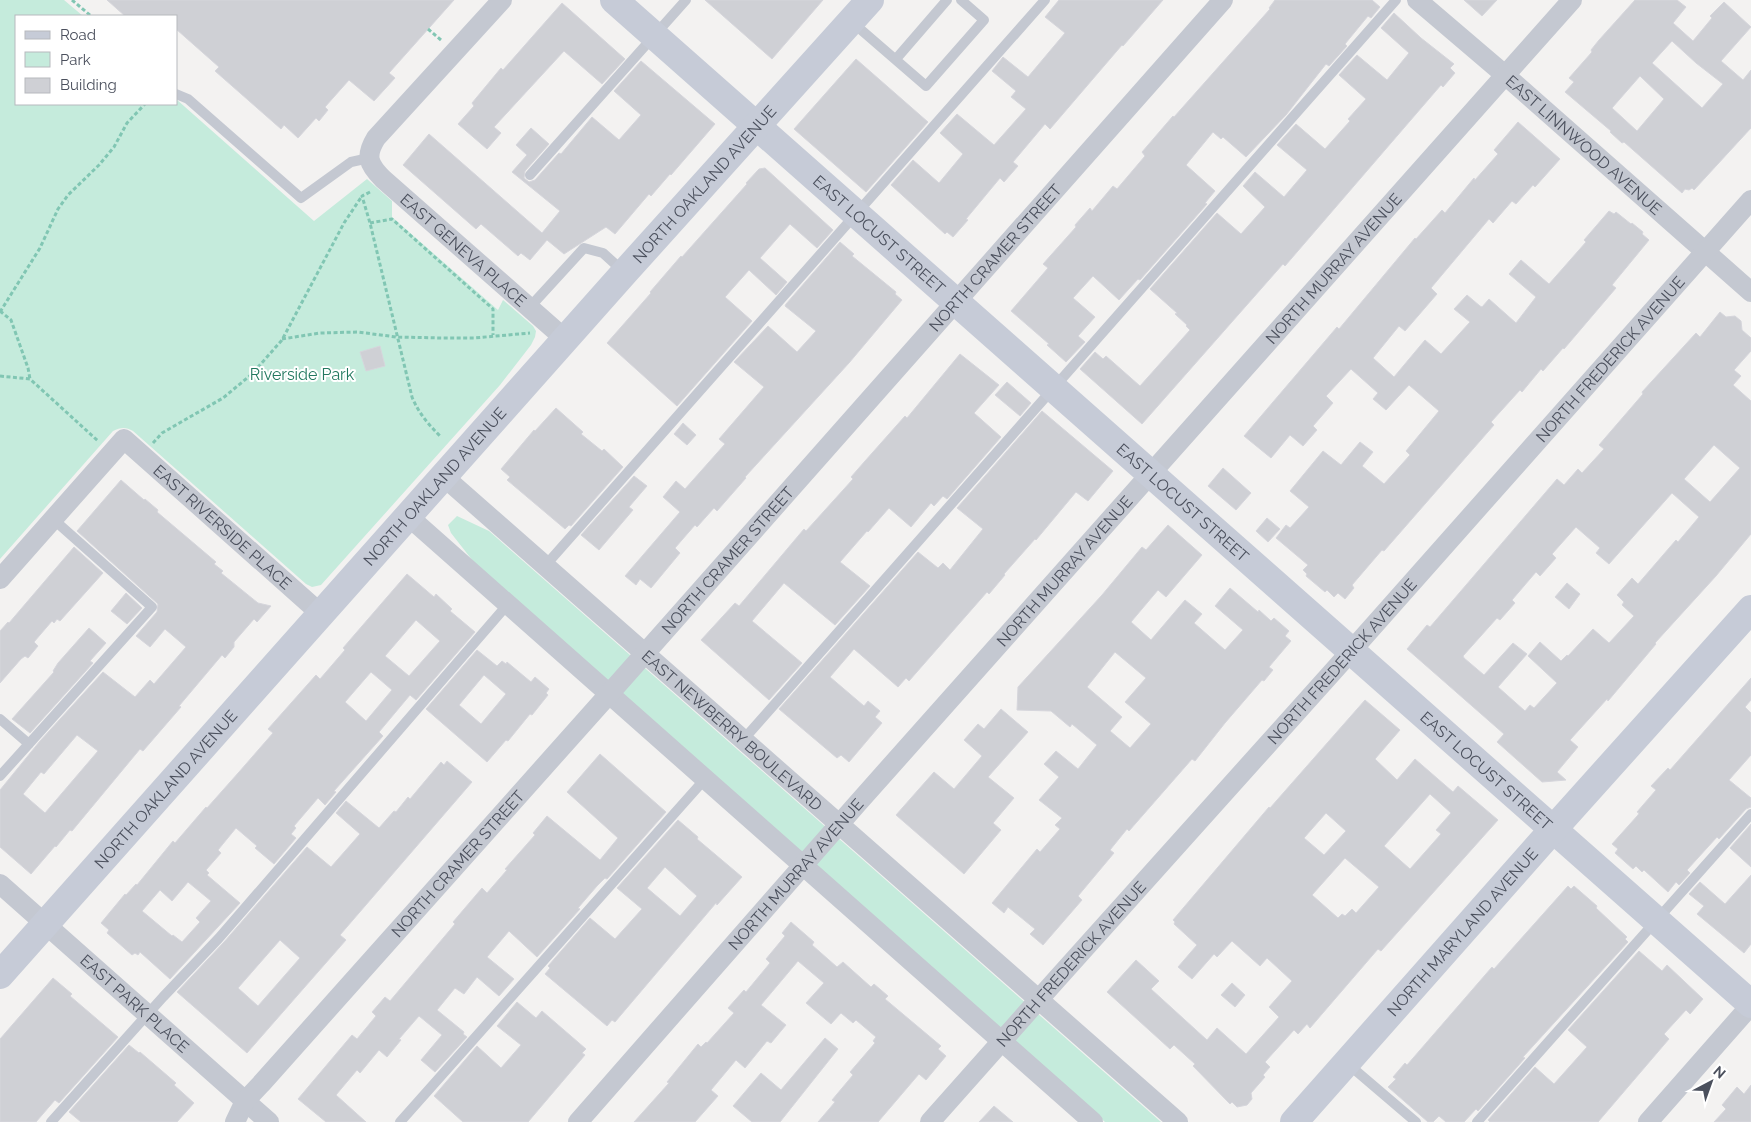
<svg xmlns="http://www.w3.org/2000/svg" width="1751" height="1122" viewBox="0 0 1751 1122" font-family="Raleway,sans-serif">
  <style>
    .green { fill: #c5ebdc }
    .building { fill: #cfd0d5; stroke: #d6d6dc; fill-rule: evenodd }
    .lines { fill: none; stroke-linecap: round; stroke-linejoin: round }
    .path { stroke: #81c6b3; stroke-width: 3; stroke-dasharray: 4 2.5; stroke-linecap: butt }
    .lane { stroke: #c4c8d1; stroke-width: 10 }
    .street { stroke: #c4c8d1; stroke-width: 20 }
    .secondary { stroke: #c6cbd7; stroke-width: 28 }
    .labels { text-anchor: middle; dominant-baseline: central; stroke-width: 4; stroke-linejoin: round; paint-order: stroke }
    .street-label { font-size: 16px; fill: #4b505d; stroke: #fff }
    .park-label { font-size: 16px; fill: #22785f; stroke: #fff }
  </style>
  <rect width="100%" height="100%" fill="#f3f2f1"/>
  <path class="green" d="M0,0h64l19,16h-67v88h160v-5l138,122 53,-42 25,22v16l106,93 5,-10 30,26 3,5 -1,6 -4,8 -31,40 -179,200 -9,2 -6,-3 -173,-153c-7,-4 -12,-4 -20,0l-113,128z
    M457,516l32,15 672,591h-56l-625,-552 -29,-37 -3,-8z"/>
  <path class="building" d="M107,0h347l-65,73 6,5 -21,23 -25,-21 -24,27 3,3 -9,11 -3,-3 -18,20 -14,-13 -3,4 -66,-58 4,-4 -43,-38v-13h-51z
    M705,0h118l-51,59z
    M1059,0h104l-40,46 -1,-1 -72,84 -5,-5 -32,38 5,4 -14,16 -4,-4 -34,41 2,1 -15,17 -6,-5 -2,2 -54,-49 22,-25 26,23 24,-29 -23,-21 17,-19 37,31 32,-36 -15,-12 5,-6 -24,-20 11,-14 25,20 37,-44 -20,-16z
    M1275,0h97l8,7 -9,11 -3,-2 -23,28 2,2 -18,20 -3,-2 -40,51 -40,42 -23,-20 -2,2 -8,-7 -27,33 29,26 -10,12 2,1 -67,76 -2,-1 -19,21 -26,-24 -20,22 22,19 -17,19 7,6 -19,20 -19,-17 2,-1 -38,-33 37,-43 -5,-4 33,-37 -1,-2 15,-17 2,3 21,-25 4,3 28,-33 -3,-4 31,-36 1,1 96,-108 -1,-1z
    M1464,0h33l-15,16z
    M1635,0h42l9,7 -13,16 20,18 19,-23 -2,-2 14,-14 27,25 -30,34 22,19 8,-10v58l-57,62 -2,-2 -3,2 -4,-1 -3,4 -58,-51 -2,1 -12,-11 1,-1 -46,-39 9,-10 -5,-4 23,-26 -1,-2 8,-10zM1672,41l24,22 27,21 -21,24 -50,-45zM1640,76l24,23 -27,32 -25,-23z
    M562,3l63,56 -23,25 -38,-33 -70,76 7,6 -14,16 -29,-25 16,-18 -2,-3 29,-35 2,2z
    M1394,13l27,25 33,26 -4,4 5,5 -12,14 -2,-2 -156,181 -2,-2 -141,160 -62,-55 15,-17 8,7 3,-3 34,30 50,-56 -4,-4 1,-1 -12,-11 2,-1 -27,-24 67,-76 24,21 24,-27 -22,-21 12,-14 29,25 23,-27 -30,-25 19,-21 29,25 25,-28 -2,-2 18,-20 -27,-24 18,-20 30,25 22,-27 -28,-25z
    M856,59l72,63 -62,70 -72,-63z
    M641,61l74,63 -44,51 -1,-1 -19,22 -2,-2 -34,40 -9,-7 -42,27 -17,-14 -17,20 -9,-7 -3,3 -37,-32 -5,5 -73,-64 26,-31 113,99 18,-22 -48,-39 15,-17 -11,-10 15,-17 18,16 -24,27 -1,7 5,4 6,-2 24,-27 2,1 31,-37 27,23 22,-25 -27,-24z
    M1518,122l42,37 -25,28 -2,-2 -17,19 -4,-3 -19,22 -4,-4 -58,69 6,6 -32,37 -6,-5 -26,32 21,19 31,-37 16,14 29,-32 -16,-13 13,-14 13,11 2,1 7,-8 27,24 20,-26 -27,-23 12,-14 28,24 37,-42 -2,-2 25,-29 5,3 2,-2 15,12 1,-1 11,9 -1,2 7,6 -37,45 4,3 -52,61 -1,-1 -20,23 -2,-2 -19,23 -2,-2 -29,32 3,3 -110,126 -2,-1 -30,35 2,3 -9,11 -7,-6 -4,4 -7,-7 -2,2 -19,-16 1,-2 -4,-4 5,-5 -32,-27 10,-13 4,3 19,-21 -19,-16 33,-40 18,14 19,-23 13,10 -11,14 22,18 26,-29 -4,-4 33,-40 -30,-26 -23,25 -13,-11 5,-6 -27,-24 -25,27 7,7 -20,23 4,4 -14,16 -13,-11 -19,23 -27,-22 93,-109 2,2 76,-91 1,1 26,-29 3,3 29,-35 1,2 23,-26 -4,-4z
    M765,168l68,62 -16,18 -27,-24 -30,34 27,24 -11,13 -27,-25 -24,27 27,24 -75,85 -70,-63 44,-50 -1,-1 31,-36 1,1 65,-73 -1,-1 13,-14z
    M840,242l14,12 -2,2 44,36 -1,2 7,6 -53,63 -104,114 1,1 -29,33 -3,-3 -17,19 -2,-2 -20,23 5,5 -29,35 -11,-9 -4,6 -11,-9 55,-64 -17,-15 13,-16 9,8 40,-45 -6,-5 45,-52 -30,-25 34,-36 29,26 19,-21 -31,-25 1,-2z
    M1720,312l6,5 9,-1 6,5 1,9 9,8v13l-17,19 7,6 -8,9 18,16v133l-35,42 -61,67 1,1 -48,57 -1,-2 -37,41 8,7 -21,25 9,8 -24,2 -45,-40 7,-8 -97,-85 20,-24 3,2 127,-148 7,6 14,-16 4,4 22,-24 -5,-4 44,-51 -1,-2 54,-59 4,4zM1714,445l26,23 -30,34 -26,-23zM1672,493l27,24 -21,25 -2,-2 -38,44 -6,-6 -15,17 7,7 -2,3 12,11 -25,27 -16,-14 -25,27 -1,-1 -6,6 -21,-19 -12,14 29,27 -23,25 -4,-3 -5,6 -27,-24 29,-33 -14,-11 -29,32 -20,-17 -1,-2 34,-38 3,2 15,-17 -3,-3 24,-28 4,4 16,-18 -4,-4 24,-27 24,21 -4,5 13,11z
    M380,346l5,20 -19,5 -6,-19z
    M960,354l39,31 -25,28 27,24 -54,62 -4,-3 -9,10 -3,-3 -20,24 -22,-19 -21,24 -1,-1 -27,31 30,24 -35,39 -51,-42 -32,38 50,42 -33,37 -68,-60 34,-37 4,3 65,-77 2,2 47,-52 -2,-2 14,-16 40,-45 2,2z
    M1007,382l24,21 -11,13 -25,-21z
    M556,408l27,24 -2,2 21,17 2,-2 19,18 -52,59 -2,-1 -4,4 -58,-49 3,-3 -9,-8 33,-39 1,1z
    M1042,411l71,60 -25,30 -12,-9 -40,48 -1,-1 -31,35 1,1 -16,19 -2,-2 -78,89 -3,-3 -8,9 -44,-38 -24,28 34,29 4,-5 12,10 -5,6 7,6 -33,39 -8,-7 -4,3 -58,-49 139,-157 20,16 5,-5 7,7 33,-41 -26,-21z
    M683,423l13,12 -9,10 -13,-11z
    M1223,468l28,25 -15,17 -28,-24z
    M634,476l13,10 -18,21 4,3 -34,40 -18,-15z
    M121,480l23,20 1,-1 13,11 -1,2 59,50 -2,2 9,7 -2,2 37,30 13,3 -14,16 -3,-3 -20,23v5l-9,11 -3,-3 -43,51 2,1 -38,44 -3,-2 -68,82 -2,-1 -14,17 -1,-1 -24,28 -31,-27v-57l40,-49 63,-69 32,25 15,-17 4,4 32,-37 -21,-18 -15,18 -14,-11 21,-24 1,-8 -81,-73zM77,735l21,16 -53,62 -22,-19 18,-22 3,2z
    M1267,518l13,11 -12,13 -12,-11z
    M1168,525l34,30 -36,42 -8,-7 -27,32 20,18 34,-40 17,14 -8,9 31,27 18,-20 -28,-24 15,-18 28,24 1,-2 12,11 3,-3 15,13 -4,5 6,5 -22,26 4,3 -9,11 -2,-1 -37,43 -30,38 -3,-2 -63,72 -2,-2 -17,21 4,3 -36,43 4,4 -39,45 -13,-11 5,-5 -27,-22 -4,6 -12,-10 45,-54 3,3 20,-23 -5,-4 7,-7 -23,-18 20,-23 -15,-13 12,-13 22,18 19,-24 -25,-21 -2,3 -19,-16 -34,-1 1,-23 84,-92 40,-48 4,3zM1115,652l31,26 -21,24 26,22 -21,24 -20,-17 12,-14 -35,-30z
    M74,547l29,26 -43,48 -3,-2 -3,4 -2,-2 -18,21 4,4 -10,12 -3,-2 -4,3 -21,24v-52l8,-9 1,1z
    M407,574l27,23 2,-3 16,15 -2,2 25,21 -59,68 -6,-5 -31,37 4,4 -49,55 2,1 -11,13 -7,-7 -24,28 2,2 -5,6 5,4 -22,26 -19,-16 2,-2 -21,-18 -18,22 3,3 -15,17 3,3 -2,2 33,28 -70,76 -30,-27 -2,3 -3,-2 -3,2 -25,-22 2,-3 -8,-7 24,-29 1,1 10,-11 1,1 36,-44 2,2 31,-36 1,1 32,-36 34,-39 -5,-4 48,-54 4,4 25,-29 -2,-2zM416,620l24,21 -31,35 -24,-20zM371,672l21,18 -26,31 -21,-19zM188,882l23,19 -15,17 4,4 -18,20 -9,-7 -1,1 -30,-25 18,-21 12,11z
    M1567,583l13,11 -11,15 -14,-12z
    M126,593l16,15 -15,16 -16,-13z
    M89,628l17,15 -16,18 3,2 -63,70 -18,-14 42,-47 -1,-1 5,-8z
    M477,650l20,16 5,-5 4,3 1,-2 24,20 4,-5 14,12 -3,4 2,2 -16,20 -2,-1 -22,27 -2,-1 -19,22 -61,-53zM484,675l22,19 -25,30 -22,-19z
    M1751,678v22l-6,7 6,6v42l-22,25 22,18v9l-5,2 -27,30 -2,-2 -30,33 3,3 -11,12 -3,-3 -8,10 -24,-22 -2,2 -6,-6 -3,3 -18,-16 3,-4 -6,-5 26,-29 1,-2 -2,-1 19,-22 -5,-4 17,-18 2,2z
    M1365,700l35,30 -25,29 22,21 18,-21 38,33 5,-6 40,34 -117,131 -3,-2 -68,79 -3,-4 -9,10 -4,-4 -29,32 5,5 -7,8 2,2 -14,16 1,6 -5,6 -10,2 -5,-5 -2,2 -37,-38 2,-2 -21,-19 -4,4 -63,-57 29,-32 23,21 -8,8 56,51 10,-12 29,26 33,-37 -10,-10 23,-26 -25,-23 -7,8 -28,-25 -15,16 -3,-3 -22,25 -14,-12 19,-22 -23,-21 1,-2 -2,-2 96,-113 1,1zM1430,794l21,19 -15,17 5,4 -31,35 -26,-23zM1326,813l20,18 -22,24 -20,-17zM1345,858l34,29 -23,26 -4,-4 -7,7 -3,-2 -4,4 -26,-23z
    M1001,709l27,23 -40,45 26,21 -21,25 8,7 -37,44 -68,-59 38,-43 20,17 28,-33 -18,-16 14,-16 6,5z
    M600,754l66,58 -59,67 -2,-1 -8,8 -19,22 2,1 -43,48 -28,-26 -22,26 27,22 -15,17 -22,-19 -13,17 -9,-6 -18,22 27,22 -1,2 4,3 -32,35 -14,-12 21,-25 -23,-19 -20,23 2,1 -14,17 -8,-7 -19,23 -3,-3 -21,25 30,27h-40l-28,-23 54,-64 5,4 19,-23 -4,-4 13,-15 5,4 65,-77 -2,-2 29,-34 5,5 20,-23 -2,-1 30,-34 -2,-2 14,-17 53,44 18,-22 -51,-46z
    M447,761l25,21 -132,153 6,5 -99,113 -70,-61 47,-50 83,-95 24,20 29,-33 -24,-21 10,-12 33,27 15,-17 2,1 12,-15 2,2 31,-37 3,3zM280,940l20,18 -42,48 -20,-18z
    M678,820l20,17 -1,2 45,38 -25,28 -1,-2 -101,119 -3,-2 -5,6 -62,-52 5,-6 -2,-2 42,-48 25,21 27,-30 -25,-21zM665,867l32,29 -17,20 -33,-28z
    M1751,824v43l-21,-19z
    M1751,875v69l-7,9 -47,-39 7,-8 -15,-12 11,-12 25,22z
    M1568,886l3,3 3,-3 23,20 -1,2 31,29 -2,2 3,3 -105,115 2,1 -47,53 -2,-2 -12,13h-18l-7,-6 -6,6h-5l-40,-35 8,-8 -3,-2 12,-14 2,2 85,-98 2,2z
    M791,922l23,20 -2,3 25,22 6,-5 28,25 3,-3 14,12 -3,3 56,47 -3,3 8,7 -20,24 -7,-6 -41,48h-60l17,-20 -3,-2 21,-25 -3,-3 25,-29 -2,-2 3,-4 -20,-17 -3,3 -12,-10 -10,11 -25,-21 18,-20 -26,-22 -37,44 25,20 -15,18 -4,-2 -22,27 -9,-8 -25,30 7,6 -23,26h-61l35,-39 -2,-1 31,-38 3,3 5,-5 1,1 27,-30 -6,-5 16,-18 2,2 24,-29 -4,-4 19,-23 -3,-3z
    M1639,951l23,20 5,-6 36,34 -13,15 -4,-4 -22,24 5,5 -71,83h-108l-2,-2 47,-53 19,17 33,-37 -19,-17z
    M53,978l19,16 -2,2 48,41 -59,66 -4,-3 -19,22h-36v-83z
    M1232,983l13,12 -10,12 -14,-12z
    M517,1002l19,16 6,-7 44,38 -4,4 3,2 -57,67h-65l-29,-26 43,-50 24,22 20,-23 -24,-19z
    M825,1038l13,11 -58,73h-28l-19,-16 28,-33 20,17z
    M129,1045l10,8 1,-1 36,31 -2,2 20,18 -17,19h-96l-12,-10z
    M1751,1085v37h-37l12,-13 -4,-4 15,-18 7,7z
    M994,1106l19,16h-34z"/>
  <g class="lines">
    <path class="path" d="M72,0l19,16
      M428,29l13,11
      M370,192l-8,4 8,27 42,174c7,17 17,28 29,40
      M370,223l22,-4 101,90v26
      M0,311l11,9 17,48 2,11
      M0,312l40,-64 18,-39 10,-14 31,-30 15,-18 13,-24 18,-19
      M282,339l38,-6 38,-1 38,5 47,1h31l56,-5
      M0,376l30,3 68,62
      M153,443l9,-10 61,-35 29,-24 30,-34 62,-117 18,-27"/>
    <path class="lane" d="M852,22l74,64 58,-66 -23,-20
      M896,59l51,-59
      M176,94l12,5 113,99 50,-36 18,-4
      M530,175l156,-175
      M529,308l55,-60 19,5 21,19
      M545,566l500,-566
      M0,719l29,25
      M743,740l653,-740
      M0,776l152,-169 -99,-88
      M1348,1064l68,58
      M51,1122l112,-125 56,-59 289,-334
      M400,1122l305,-343
      M1477,1122l274,-308"/>
    <g class="street">
      <path id="s1" d="M502,0l-126,138c-11,18 -8,26 7,41l182,160"/>
      <path id="s2" d="M1417,0l88,75 246,217"/>
      <path id="s3" d="M443,476l735,646"/>
      <path d="M408,516l685,606"/>
      <path id="s4" d="M0,579l124,-140 197,175"/>
      <path id="s5" d="M0,884l269,238"/>
      <path id="s6" d="M235,1122l10,-21 16,-17 348,-390 614,-694"/>
      <path id="s7" d="M578,1122l279,-318 715,-804"/>
      <path id="s8" d="M930,1122l127,-143 280,-312 414,-467"/>
      <path d="M1648,1122l103,-117"/>
    </g>
    <g class="secondary">
      <path id="s9" d="M614,0l1137,1004"/>
      <path id="s10" d="M0,975l625,-703 245,-272"/>
      <path id="s11" d="M1294,1122l246,-278 211,-235"/>
    </g>
  </g>
  <g class="labels">
    <g class="street-label">
      <text stroke="none"><textPath href="#s2" startOffset="221">EAST LINNWOOD AVENUE</textPath></text>
      <text stroke="none"><textPath href="#s10" startOffset="1059">NORTH OAKLAND AVENUE</textPath></text>
      <text stroke="none"><textPath href="#s9" startOffset="354">EAST LOCUST STREET</textPath></text>
      <text stroke="none"><textPath href="#s1" startOffset="341">EAST GENEVA PLACE</textPath></text>
      <text stroke="none"><textPath href="#s6" startOffset="1152">NORTH CRAMER STREET</textPath></text>
      <text stroke="none"><textPath href="#s7" startOffset="1140">NORTH MURRAY AVENUE</textPath></text>
      <text stroke="none"><textPath href="#s8" startOffset="1022">NORTH FREDERICK AVENUE</textPath></text>
      <text stroke="none"><textPath href="#s10" startOffset="654">NORTH OAKLAND AVENUE</textPath></text>
      <text stroke="none"><textPath href="#s9" startOffset="759">EAST LOCUST STREET</textPath></text>
      <text stroke="none"><textPath href="#s4" startOffset="319">EAST RIVERSIDE PLACE</textPath></text>
      <text stroke="none"><textPath href="#s6" startOffset="748">NORTH CRAMER STREET</textPath></text>
      <text stroke="none"><textPath href="#s7" startOffset="735">NORTH MURRAY AVENUE</textPath></text>
      <text stroke="none"><textPath href="#s8" startOffset="618">NORTH FREDERICK AVENUE</textPath></text>
      <text stroke="none"><textPath href="#s3" startOffset="385">EAST NEWBERRY BOULEVARD</textPath></text>
      <text stroke="none"><textPath href="#s9" startOffset="1164">EAST LOCUST STREET</textPath></text>
      <text stroke="none"><textPath href="#s10" startOffset="249">NORTH OAKLAND AVENUE</textPath></text>
      <text stroke="none"><textPath href="#s6" startOffset="342">NORTH CRAMER STREET</textPath></text>
      <text stroke="none"><textPath href="#s7" startOffset="330">NORTH MURRAY AVENUE</textPath></text>
      <text stroke="none"><textPath href="#s11" startOffset="254">NORTH MARYLAND AVENUE</textPath></text>
      <text stroke="none"><textPath href="#s8" startOffset="212">NORTH FREDERICK AVENUE</textPath></text>
      <text stroke="none"><textPath href="#s5" startOffset="180">EAST PARK PLACE</textPath></text>
    </g>
    <g class="park-label">
      <text x="302" y="374">Riverside Park</text>
    </g>
  </g>
  <rect x="15" y="15" width="162" height="90" fill="#ffffff" stroke="#b7b9be"/>
  <rect x="25" y="31" width="25" height="8" fill="#c6cbd7" stroke="#b7b9be"/>
  <text x="60" y="40" font-size="15" fill="#4b505d">Road</text>
  <rect x="25" y="52" width="25" height="15" fill="#c5ebdc" stroke="#b7b9be"/>
  <text x="60" y="65" font-size="15" fill="#4b505d">Park</text>
  <rect x="25" y="78" width="25" height="15" fill="#cfd0d5" stroke="#b7b9be"/>
  <text x="60" y="90" font-size="15" fill="#4b505d">Building</text>
  <g transform="translate(1711 1082) rotate(41)" stroke="#ffffff" stroke-width="4" paint-order="stroke">
  <path d="M0-4L9 19L0 12L-9 19Z" fill="#4b505d"/>
  <text y="-8" font-size="14" font-weight="bold" text-anchor="middle" fill="#4b505d">N</text>
  </g>
</svg>
